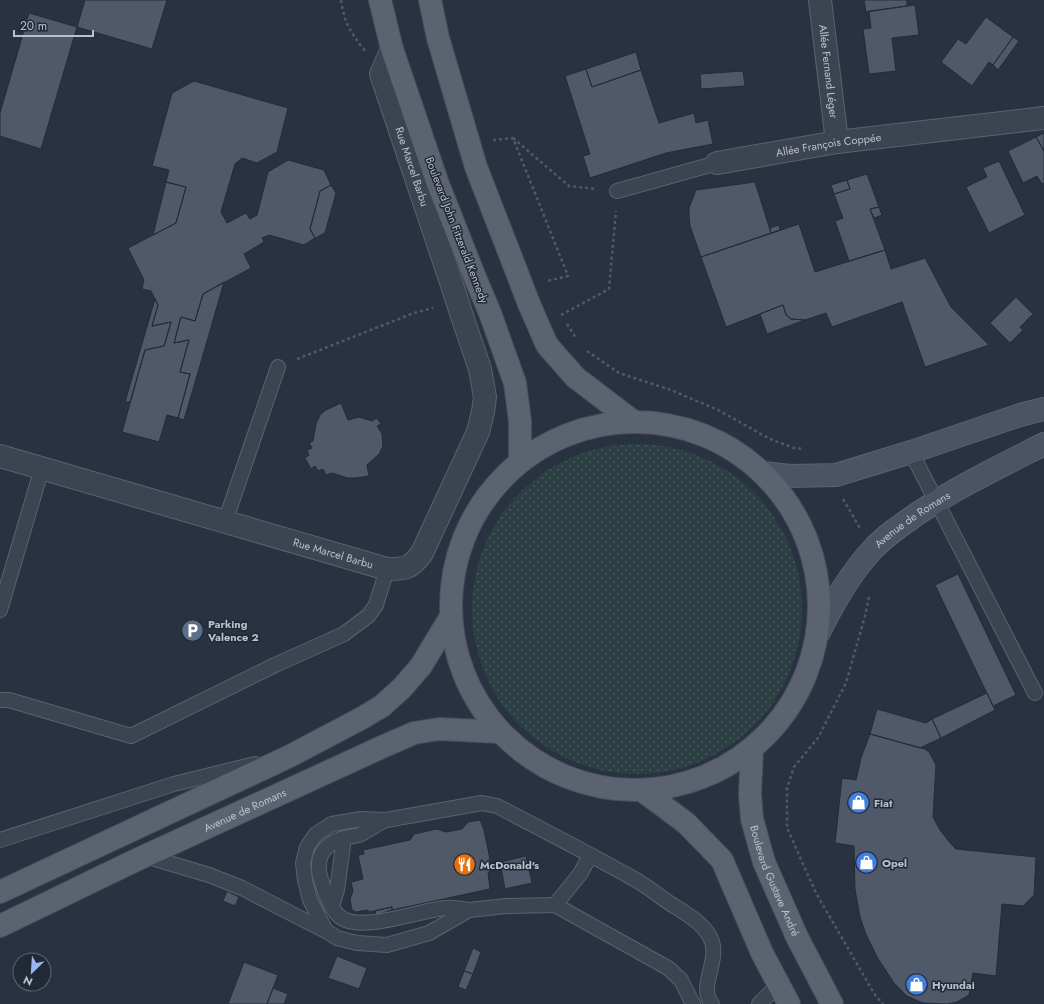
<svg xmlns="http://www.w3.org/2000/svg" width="1044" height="1004" viewBox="0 0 1044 1004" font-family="Jost,sans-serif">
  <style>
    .grass { fill: url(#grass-dots) }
    .building { fill: #505969; stroke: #242b38 }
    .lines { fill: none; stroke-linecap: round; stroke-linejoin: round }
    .lane-casing { stroke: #5b626e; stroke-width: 16 }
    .street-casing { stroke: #5b626e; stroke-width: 24 }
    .secondary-casing { stroke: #5b626e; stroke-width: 24 }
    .primary-casing { stroke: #474d5a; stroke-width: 24 }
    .path { stroke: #4c5c61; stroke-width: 2.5; stroke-dasharray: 3 3; stroke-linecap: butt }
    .lane { stroke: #3d4451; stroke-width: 14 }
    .street { stroke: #3d4451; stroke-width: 22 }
    .secondary { stroke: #4c5363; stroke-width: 22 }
    .primary { stroke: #5c6370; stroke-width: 22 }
    .street-bridge-casing { stroke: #5b626e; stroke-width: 24; stroke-linecap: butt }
    .primary-bridge-casing { stroke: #474d5a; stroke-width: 24; stroke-linecap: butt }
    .street-bridge { stroke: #3d4451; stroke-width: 22 }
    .primary-bridge { stroke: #5c6370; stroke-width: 22 }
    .labels { text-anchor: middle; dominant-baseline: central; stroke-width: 3; stroke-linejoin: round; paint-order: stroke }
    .street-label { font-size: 11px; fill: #bac0cb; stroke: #222936 }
    .poi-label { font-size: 11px; font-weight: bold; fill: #bac0cb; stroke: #222936; text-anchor: start }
  </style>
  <defs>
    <pattern id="grass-dots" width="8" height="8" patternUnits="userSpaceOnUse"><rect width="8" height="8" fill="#2c4043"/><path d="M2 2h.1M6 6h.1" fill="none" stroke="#485a5d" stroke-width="1.8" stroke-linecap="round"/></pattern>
  </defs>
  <rect width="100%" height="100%" fill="#293241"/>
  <path class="grass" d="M472 609a165 165 0 1 1 330 0a165 165 0 1 1-330 0Z"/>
  <path class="building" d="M85,0h82l-15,49 -75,-22z
    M864,0h43v6l-41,6z
    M915,5l4,30 -27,3 4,33 -27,3 -6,-45 8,-1 -2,-17z
    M29,13l48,14 -36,122 -41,-13v-23z
    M986,17l27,20 -20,28 -4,-3 -17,24 -31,-24 17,-23 8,5z
    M1013,37l6,4 -21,29 -5,-5z
    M636,52l5,18 -49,17 -6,-18z
    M586,69l6,18 49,-17 18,53 35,-10 2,10 12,-3 5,24 -47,9 -76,25 -7,-22 7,-2 -25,-78z
    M743,71l2,15 -44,3 -1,-15z
    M194,81l94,27 -11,44 -20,11 -15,-5 -7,6 -14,48 6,11 19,-10 4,6 7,-4 11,-43 20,-12 36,10 7,15 -11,6 -10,38 5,9 -11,7 -35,-10 -7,3 2,4 -20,12 7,14 -48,26 -8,27 -14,-4 -7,26 15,-3 -9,32 10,2 -12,44 -11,-3 -8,27 -37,-10 23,-82 19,-4 7,-24 -19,4 6,-21 -7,-14 -9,-2 2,-9 -16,-32 48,-25 10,-36 -20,-5 3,-12 -17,-4 20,-73z
    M1044,133v18l-8,-14z
    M1036,137l8,14v32l-2,1 -5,-8 -14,7 -15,-32z
    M999,161l26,54 -36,18 -23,-46 21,-10 -4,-9z
    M867,174l12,33 -9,2 15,41 -36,11 -14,-40 8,-3 -9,-24 16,-5 -3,-9z
    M847,180l3,9 -16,5 -3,-9z
    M166,182l20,5 -10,36 -23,12z
    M755,182l16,51 -70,24 -11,-31 -1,-10v-8l7,-18z
    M331,185l5,8 -11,40 -10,5 -5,-9 10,-38z
    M879,207l3,8 -8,3 -4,-9z
    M799,224l16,48 70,-22 6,19 34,-11 26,49 38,38 -64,22 -23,-65 -70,25 -6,-14 -21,7 -14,-1 -5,-4 -3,-10 -57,22 -25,-70z
    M779,225l1,5 -9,3 -1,-5z
    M224,282l-14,49 -26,89 -6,-2 12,-44 -10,-2 9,-32 -15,3 7,-26 14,4 8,-27z
    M1016,297l17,17 -13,13 3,3 -13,13 -20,-20z
    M155,299l3,6 -6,21 19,-4 -6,21 -1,3 -19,4 -15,52h-5z
    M783,305l3,10 5,4 14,1 -38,14 -7,-20z
    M341,403l7,17 11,-3 13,4 5,-3 4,6 -4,2 5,8 1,12 -4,8 -12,11 2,11 -13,2h-8l-16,-5 -6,2 -3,-6 -5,2 -3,-5 -4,3 -6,-11 4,-3 -2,-5 5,-2 -3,-5 4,-2 3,-17 4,-9 6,-5z
    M958,574l58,121 -23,11 -58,-121z
    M987,693l8,17 -54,28 -9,-19z
    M877,709l49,14 6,-4 9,19 -21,10 -50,-14z
    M870,734l55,15 4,3 7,13 -3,52 7,13 11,14 5,5 80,8 -2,38 -11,11 -21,-2 -6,72 -23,-3 -4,22 -12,7 -9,2 -25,-1 -16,-7 -13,-13 -17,-26 -12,-25 -5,-15 -5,-28 -1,-43 -19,-3 7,-65 14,2 5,-22z
    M480,820l4,10 8,39 -4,4 2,16 -98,21v-3l-23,5 -1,-2 -12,2 -4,-2 -2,-11 3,-8 -2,-9 12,-3 -5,-24 6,-1 -1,-4 47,-10 4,-6 23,-5 9,3 16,-3 6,-7z
    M526,856l6,27 -27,6 -5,-27z
    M227,891l12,6 -4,9 -12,-5z
    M392,907v3l-16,5 -1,-4z
    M473,948l8,4 -8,22 -9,-3z
    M337,956l30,12 -8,21 -31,-11z
    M244,962l34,13 -11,29h-39z
    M464,971l9,3 -7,16 -8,-3z
    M273,988l15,6 -4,10h-17z"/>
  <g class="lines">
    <defs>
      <path id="lane" d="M617,191l100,-28
        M911,452l124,241
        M225,522l53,-155
        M0,610l42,-142
        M0,700h9l122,36 144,-71 69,-31 24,-18 8,-11 11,-36
        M386,820c-9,4 -18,11 -27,15 -5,1 -10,2 -15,3 -23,7 -30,22 -22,45 3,10 8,24 16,32 19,20 82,-5 107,-7 8,-1 17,1 24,2
        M0,840l174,-56 81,-20
        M145,856l64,19 33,13 58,30 26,13
        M555,905l25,-31 10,-18
        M332,906l5,-16 7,-52
        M693,1004l-12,-24 -13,-12 -113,-63 -49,1 -37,4 -40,23 -42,12 -30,-2 -20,-5 -11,-7 -16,-31 -5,-20 -2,-17 4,-16 9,-13 16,-10 29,-5 25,1 96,-17 15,3c46,24 93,48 139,74 12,7 23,16 35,24 14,9 31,18 39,33 12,22 -13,49 2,67
        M759,1004l20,-20"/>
      <g id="street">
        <path id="s1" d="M820,0l17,142"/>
        <path id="s2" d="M392,49l-11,25 71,211"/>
        <path id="s3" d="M717,163l120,-21 207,-24"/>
        <path id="s4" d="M0,456l387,113c19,0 23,0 35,-16l56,-121 5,-20 2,-15 -5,-28 -17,-50"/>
      </g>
      <g id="secondary">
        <path d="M763,473l28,3 45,-1 75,-23 109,-37 24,-6"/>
        <path id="s5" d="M818,634c15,-30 31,-59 54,-84 13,-14 29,-25 45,-36 40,-27 84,-48 127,-70"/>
      </g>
      <g id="primary">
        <path d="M380,0l12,49 46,135 38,96"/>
        <path d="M430,0l8,38 38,129 40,103"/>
        <path d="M529,304l18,41 28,32 59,45"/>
        <path d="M490,313l25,70 5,38v41"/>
        <circle cx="635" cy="606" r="184"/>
        <path id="s6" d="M752,750l-2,44 2,25 12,43 33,75 35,67"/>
        <path d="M643,791l43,32 36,37 40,93 27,51"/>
        <path d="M0,892l290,-136 72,-38 20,-12 20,-18 19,-22 29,-48"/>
        <path id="s7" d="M0,926l134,-65 248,-114 32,-14 25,-4 61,3"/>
      </g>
    </defs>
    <use href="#lane" class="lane-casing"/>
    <use href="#street" class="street-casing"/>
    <use href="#secondary" class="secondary-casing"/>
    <use href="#primary" class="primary-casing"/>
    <path class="path" d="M341,0c3,23 10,33 24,51
      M513,138l56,48 27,3
      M493,140l20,-2 55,138 -21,5
      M561,315l48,-26 7,-78
      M567,324l9,14
      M587,351l32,22 52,17 47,20 52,29 24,9 9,1
      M297,359l117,-46 19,-5
      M843,499l17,29
      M869,597l-4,19 -19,67 -28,55 -24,29 -7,21v40l29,65 59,102 8,9"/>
    <use href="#lane" class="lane"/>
    <use href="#street" class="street"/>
    <use href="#secondary" class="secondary"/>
    <use href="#primary" class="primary"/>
    <defs>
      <path id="street-bridge" d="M452,285l11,34"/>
      <path id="primary-bridge" d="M516,270l13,34
        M476,280l14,33"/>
    </defs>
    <use href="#street-bridge" class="street-bridge-casing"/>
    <use href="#primary-bridge" class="primary-bridge-casing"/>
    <use href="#street-bridge" class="street-bridge"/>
    <use href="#primary-bridge" class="primary-bridge"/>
  </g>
  <defs>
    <symbol id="parking-disc" viewBox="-11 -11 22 22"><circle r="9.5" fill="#5c6f8a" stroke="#222936"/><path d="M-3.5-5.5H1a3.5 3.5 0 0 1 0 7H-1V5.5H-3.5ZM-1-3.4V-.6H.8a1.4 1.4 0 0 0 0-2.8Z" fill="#fff"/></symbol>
    <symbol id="shop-disc" viewBox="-11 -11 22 22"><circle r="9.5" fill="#3f7fe0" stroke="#222936"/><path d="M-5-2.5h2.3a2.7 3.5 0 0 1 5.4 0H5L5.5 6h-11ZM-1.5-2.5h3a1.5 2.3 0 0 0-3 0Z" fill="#fff"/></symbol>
    <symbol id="restaurant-disc" viewBox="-11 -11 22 22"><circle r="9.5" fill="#e8710a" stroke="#222936"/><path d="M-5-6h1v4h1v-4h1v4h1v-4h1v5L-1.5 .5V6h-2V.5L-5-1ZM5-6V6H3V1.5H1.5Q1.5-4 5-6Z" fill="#fff"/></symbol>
  </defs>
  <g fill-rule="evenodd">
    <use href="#parking-disc" x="180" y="618" width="25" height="25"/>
    <use href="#shop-disc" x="846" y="790" width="25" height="25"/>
    <use href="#shop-disc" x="854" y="850" width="25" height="25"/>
    <use href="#restaurant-disc" x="452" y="852" width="25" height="25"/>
    <use href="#shop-disc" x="904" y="972" width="25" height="25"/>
  </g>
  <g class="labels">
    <g class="street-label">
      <text stroke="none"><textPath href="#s1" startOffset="72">Allée Fernand Léger</textPath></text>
      <text stroke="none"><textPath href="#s3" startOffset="113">Allée François Coppée</textPath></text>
      <text stroke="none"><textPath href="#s2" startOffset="125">Rue Marcel Barbu</textPath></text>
      <text transform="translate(457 230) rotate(69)">Boulevard John Fitzerald Kennedy</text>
      <text stroke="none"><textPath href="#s5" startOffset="151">Avenue de Romans</textPath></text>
      <text stroke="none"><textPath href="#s4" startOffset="347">Rue Marcel Barbu</textPath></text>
      <text stroke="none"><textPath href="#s7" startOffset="271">Avenue de Romans</textPath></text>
      <text stroke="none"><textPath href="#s6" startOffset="135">Boulevard Gustave André</textPath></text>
    </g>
    <g class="poi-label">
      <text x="208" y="624">Parking<tspan x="208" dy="13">Valence 2</tspan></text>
      <text x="874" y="803">Fiat</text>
      <text x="882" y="863">Opel</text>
      <text x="480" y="865">McDonald's</text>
      <text x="932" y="985">Hyundai</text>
    </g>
  </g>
  <g transform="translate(32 972) rotate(205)"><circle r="19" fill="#222936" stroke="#5f6572"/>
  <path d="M0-3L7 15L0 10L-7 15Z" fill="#9bb6ef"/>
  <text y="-6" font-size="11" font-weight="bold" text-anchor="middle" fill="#bac0cb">N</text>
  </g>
  <path d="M14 30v6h79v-6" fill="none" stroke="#bac0cb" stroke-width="2"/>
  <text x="20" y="30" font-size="12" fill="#bac0cb" stroke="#222936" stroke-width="3" paint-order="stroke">20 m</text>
</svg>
